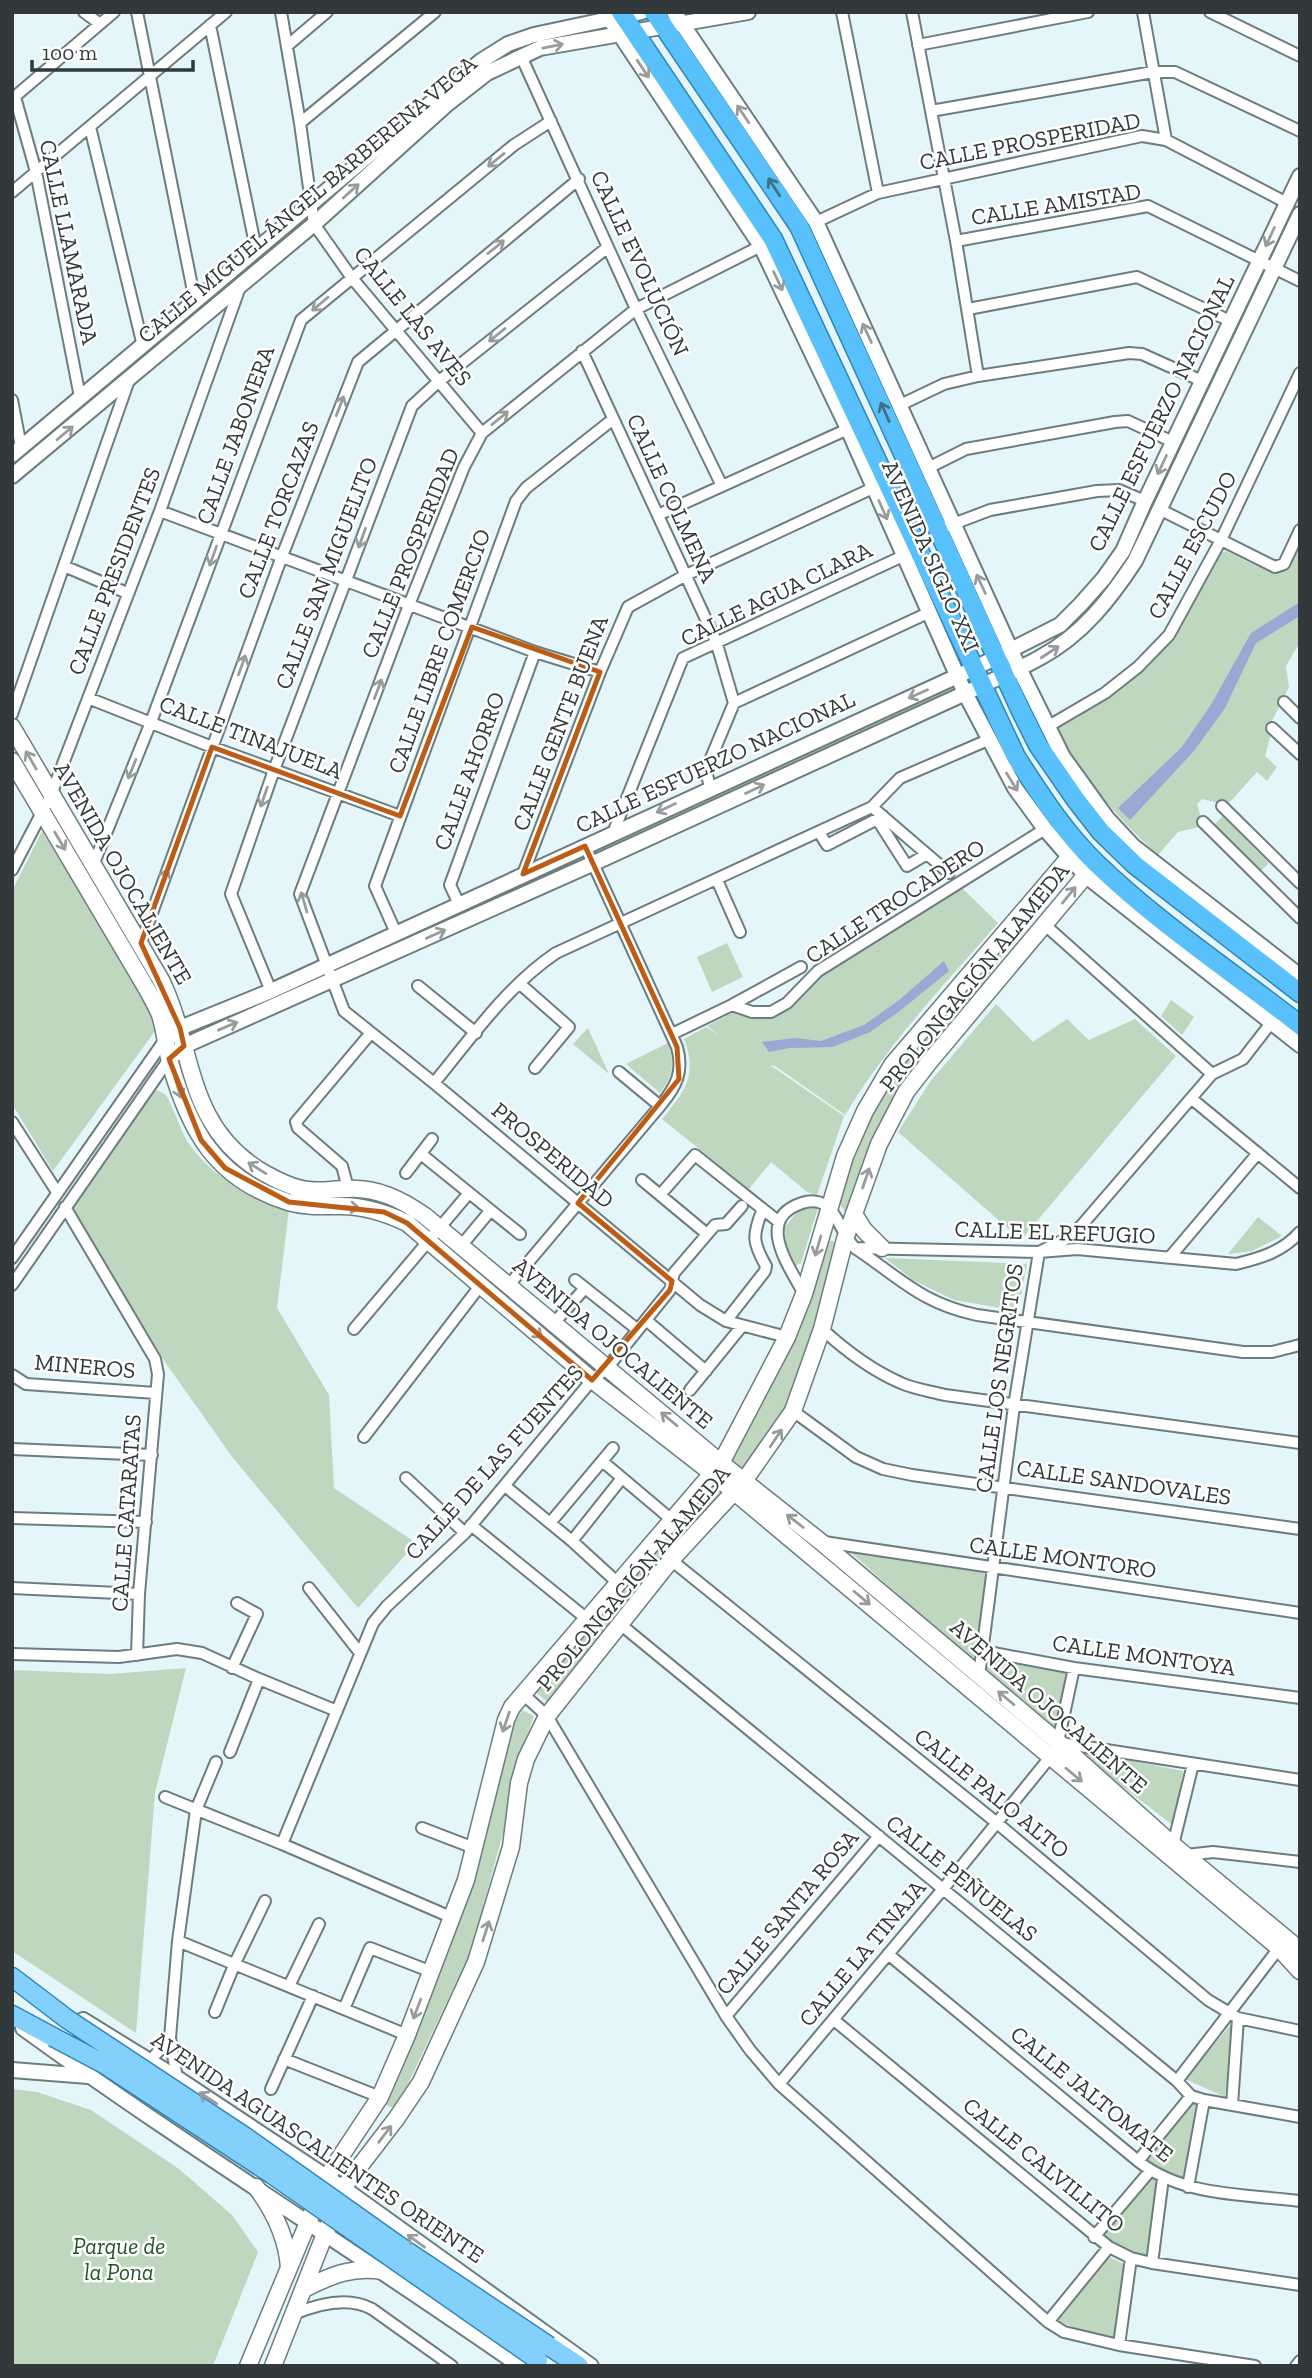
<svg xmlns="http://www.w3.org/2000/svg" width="1312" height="2378" viewBox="0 0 1312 2378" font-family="'Zilla Slab',serif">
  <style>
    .green { fill: #bed7be }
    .water { fill: #9aa8d4 }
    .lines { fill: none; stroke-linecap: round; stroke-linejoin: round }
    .minor-casing { stroke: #6c7d7f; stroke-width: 14 }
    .tertiary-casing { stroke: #6c7d7f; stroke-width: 18 }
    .secondary-casing { stroke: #6c7d7f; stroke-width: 19 }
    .primary-casing { stroke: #2f86b6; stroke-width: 21 }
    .trunk-casing { stroke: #2f86b6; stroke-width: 21 }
    .minor { stroke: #fff; stroke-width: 10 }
    .tertiary { stroke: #fff; stroke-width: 14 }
    .secondary { stroke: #fff; stroke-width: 16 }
    .primary { stroke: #82d0fb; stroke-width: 18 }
    .trunk { stroke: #58c0fa; stroke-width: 18 }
    .primary-bridge-casing { stroke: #2f86b6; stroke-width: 21; stroke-linecap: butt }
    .primary-bridge { stroke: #82d0fb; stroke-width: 18 }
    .oneway { stroke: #989c9c }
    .oneway2 { stroke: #416f87 }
    .marked { fill: none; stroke: #bc5c15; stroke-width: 5; stroke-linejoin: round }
    .labels { text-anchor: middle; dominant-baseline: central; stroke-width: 5; stroke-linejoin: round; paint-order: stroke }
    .street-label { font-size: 23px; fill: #32393a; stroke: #fff }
    .park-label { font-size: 23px; font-style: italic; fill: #215525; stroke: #fff }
  </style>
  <rect width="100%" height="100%" fill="#e4f6f9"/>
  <path class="green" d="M307,215l-1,8 -294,248v-9z
    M1300,541v101l-14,24 3,21 -18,36v11l-6,22 12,11 -10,14 -10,-9 -30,33 -25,-6 -5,5 3,10 -1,13 -21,5 -20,23c-42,-37 -74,-78 -102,-126 42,-25 90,-52 118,-94 17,-25 30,-54 44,-81l8,-3c15,6 49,30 62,15 5,-6 8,-17 12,-25z
    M952,682l5,9 -360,167 -5,-10z
    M1223,816l46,47 -9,9 -46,-47z
    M42,831l102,164 11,36 -102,140 -41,-67v-213z
    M583,852l3,10 -251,113 -3,-8z
    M1066,874l3,2 -53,61 -44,62 -72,91 -19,33 -19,46 -15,45 -9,-12 13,-42 18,-42 18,-33 26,-35z
    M962,888l36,35c-54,62 -111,122 -153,192l-70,-49 -5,-1 74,51 -27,79 -10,-3 -36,-30 -22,27 -87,-70c23,-28 36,-44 22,-80l22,-12 13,8 -12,-9 27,-14 16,6h17l20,-9 34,-34z
    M727,943l16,34 -31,15 -15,-35z
    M1171,1000l23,17 -12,18 -21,-19z
    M996,1004l37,38 34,-23 22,21 46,-21 41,37 -155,184 -123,-108 32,-50z
    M588,1028l21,46 -36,-30z
    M668,1043c7,20 5,34 -8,50l-34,-29z
    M157,1090l8,4c9,14 13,30 21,45 20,34 65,60 103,70l-12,99 52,87 5,93 82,55 -58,65 -125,-150 -68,-96 -93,-152 81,-118z
    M811,1207l7,1 -17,55 -6,3 -9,-22 -2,-16 14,-17z
    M1258,1217l24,19 -30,15 -24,3z
    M828,1241h5l5,4v6l-50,157 -44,61 -12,-9 60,-114z
    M885,1258l142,6 -9,47 -64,-11 -41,-20z
    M713,1483l9,9 -175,210 -11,-10z
    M845,1547l147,25 -17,92z
    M987,1657l81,15 -13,61 -70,-59z
    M186,1668l-31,125 -19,240 -124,-82v-281l98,4z
    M522,1710l12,6 -16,44 -13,66 -34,125 -75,158 -15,-6 76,-179 31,-96 22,-96z
    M1075,1750l108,21 -9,55z
    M1233,2022l-8,75 -40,-18z
    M12,2089l25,3 54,18 88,59 53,46 26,37 -45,114h-201z
    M1192,2099l7,4 -14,78 -22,-8 -18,-11z
    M1150,2176l8,4 -10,78 -27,-9 -20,-14z
    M1107,2256l19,9 -11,73 -31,-7 -28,-11z"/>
  <path class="water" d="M1300,602v14l-44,27 -31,65 -31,43 -64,69 -12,-12 64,-61 30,-44 39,-70z
    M944,961l5,10 -48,39 -31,22 -37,15 -43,1 -21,4 -7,-10 33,-4 26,3 43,-16 34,-24z"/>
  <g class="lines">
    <defs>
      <path id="minor" d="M84,12l16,12
        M137,12l58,289
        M281,12l19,111 14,101 38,54 130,155
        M842,12l36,181
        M912,12l44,229 22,135
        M1143,12l23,128
        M1210,12l90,44
        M210,25l46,224
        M918,45l170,-33
        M287,46l40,-34
        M521,56l115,253 86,177
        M15,97l21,75 44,225
        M12,99l102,-87
        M931,111l222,-39h22l125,59
        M300,123l135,-111
        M90,127l53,219
        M12,192l214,-180
        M816,222l62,-29 264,-57 24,4 121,63
        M956,241l192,-35 152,75
        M761,246l-125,63 -154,124 -18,34 -55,138 -109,289 44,117 90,72 266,222 26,16 61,16
        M968,309l169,-32 93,44
        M582,351l134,290 18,62
        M12,400l9,47
        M900,405l44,-21 34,-8 151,-23 13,1 60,27
        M928,468l38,-19 149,-27 13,-1 45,21
        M1159,509l116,58 9,-3 16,-34
        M160,511l375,141 65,20
        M658,515l190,-86
        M948,526l42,-16 107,-19 22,-1 26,11
        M64,566l63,27
        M88,698l124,49 188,69
        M1284,702l16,16
        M12,714l118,-337
        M1047,727l58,-34 33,-26 31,-32 52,-95 79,-167
        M1272,728l28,26
        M710,788l-4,-18 28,-67 196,-91
        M1222,806l78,77
        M872,807l77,66
        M877,819l30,47 20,-12
        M1203,822l97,96
        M819,832l8,13 56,-29
        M613,833l70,-175 220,-102
        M94,863l57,-141 150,-402 213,-175 37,-24
        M12,870l39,-75 109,-284 80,-224
        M523,874l77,-202 28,-65 58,-32 187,-87
        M717,880l23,52
        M459,904l-9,-19 85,-233
        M1045,925l167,149
        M396,933l-21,-47 141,-385 10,-13 86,-68
        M141,943l141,-387 76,-194 221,-183
        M519,983l50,44 -34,41
        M418,986l58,47
        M271,991l-40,-97 43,-124 138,-364 26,-24 170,-135
        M732,1005l20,7h19l16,-9 31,-32 227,-142
        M672,1034l60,-29 69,-38
        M619,1072l41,34
        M434,1083c37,-45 73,-97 122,-130l316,-146 28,-29 88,-38
        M1192,1099l108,89
        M12,1122l45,70
        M421,1154l99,80
        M406,1173l26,-34
        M642,1180l65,54
        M348,1188l-6,-22 -44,-38 -2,-6 74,-88
        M660,1195l35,-40 84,67
        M65,1207l90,152 3,15 -19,220 -2,61
        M461,1246l29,-35
        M855,1248c45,30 66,55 122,67l266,37h29l28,-7
        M1170,1257l88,-104
        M12,1258l154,-220
        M575,1280l63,50
        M12,1285l157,-226
        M509,1285l151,-179c16,-19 24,-34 17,-59l-92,-201
        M804,1294c-15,-28 -50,-75 -2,-91 9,-3 19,-2 26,4 9,7 15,29 27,41l184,4 38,-3 159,15c25,-6 46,-12 64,-32
        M646,1320l60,51
        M726,1321l39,-50 1,-5c-13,-23 -14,-30 -4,-55
        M554,1323l31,-35
        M354,1329l115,-136
        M822,1329c24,22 49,41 79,54 13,6 29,8 44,12l355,48
        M12,1375l14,9 130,9
        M690,1390l52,-64
        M793,1411l63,46 27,12 29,6 388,54
        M364,1437l116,-151
        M12,1449l140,6
        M602,1461l70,59
        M406,1478l59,55
        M505,1486l67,55 46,42
        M12,1518l134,4
        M550,1523l63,-75
        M471,1525l116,94
        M572,1541l50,-63
        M824,1542l476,71
        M671,1560l326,263 211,177 30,18 62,13
        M12,1588l127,6
        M309,1588l51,65
        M620,1624l557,457 14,15 13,4 96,17
        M983,1651l91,17 226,30
        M12,1654l107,3 58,-8 25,4 57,26 78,32
        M232,1668l25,-54 -20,-11
        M979,1676l35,-270 25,-154 27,-13 15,-13 131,-152 31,-15 28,-36
        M522,1693l25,23 179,300 24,34 29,34 269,238 16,10 55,13 136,21
        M1061,1743l239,37
        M230,1752l29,-73
        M165,1797l117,47 171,74
        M422,1828l52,20
        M282,1844l91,-221 14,-17 78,-73 127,-153 15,-12 63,-78 4,-17 41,-48 11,-1 16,-18
        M1173,1845l20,-81
        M1186,1855l27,-3 87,10
        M178,1941l229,94
        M888,1954l250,207c45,36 107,33 162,40
        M289,1986l30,-62
        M344,2009l26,-61 62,24
        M215,2012l20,-49 30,-62
        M726,2016l153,-180
        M834,2020l275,227 22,11 21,5 148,22
        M284,2059l96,38
        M150,2061l20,-23
        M177,2078l-7,-40 8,-97 18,-131 20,-48
        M1177,2081l102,-133
        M779,2084l164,-195 108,-133 7,-14 16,-74
        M271,2089l42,-93
        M1232,2105l6,-87
        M1138,2161l53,-65
        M1188,2187l16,-87
        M1094,2237l56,-66
        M1152,2263l11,-85
        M294,2314c24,-10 54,-18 78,-5l80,57
        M1048,2322l61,-75
        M1119,2345l12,-87
        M1296,2366l4,-5"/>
      <path id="tertiary" d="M605,12l156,234 87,183 117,264 50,95 30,41 40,46 215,170
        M674,12l142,210 203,446 44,89 44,61 26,28 167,130
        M12,455l469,-394 27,-17 26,-9 108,-23
        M12,476l302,-252 132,-119 41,-32 53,-25 208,-36
        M170,1035l10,-7 91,-37 704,-323 85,-43 21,-21 23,-26 19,-27 22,-50 155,-325
        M169,1059l15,-13 410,-183 389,-178c19,-9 39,-17 58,-28 41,-22 69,-58 94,-96l165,-347
        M83,2020l94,58 166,110 248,178
        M23,2028c162,118 333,223 497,338
        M12,2070l76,6"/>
      <path id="secondary" d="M12,727l149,253c34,71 24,143 98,190 15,9 32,18 49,20 13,2 25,-1 38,-1 30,-2 55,10 79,27l296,247 100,79 237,200 115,103 127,105
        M12,761l136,230c4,8 9,16 12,24 5,15 6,32 10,47 19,69 46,117 118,140 18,5 34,4 53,4 23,0 45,7 66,17l185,157 121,94 566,474 21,23
        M854,1214l10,16 18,18
        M256,2187c18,24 31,50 33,81
        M306,2288c26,-13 47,-22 77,-17
        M248,2366l79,-189 53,-80 27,-62 59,-155 40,-160 6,-13 209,-244 66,-126 17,-43 41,-138 20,-45 27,-46 187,-219
        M273,2366l70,-178 53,-69 25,-37 55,-120 35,-115 8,-64 7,-24 21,-43 124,-156 73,-79 49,-70 29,-82 23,-90 34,-95 27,-52 24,-31 166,-198"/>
      <path id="primary" d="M12,1977l55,42
        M12,2015l41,22
        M549,2346l30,20"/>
      <path id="trunk" d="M621,12l152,227 243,518c24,37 48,75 80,106 62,60 136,109 204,162
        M654,12l145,214 221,483 18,36 38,55 25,32 34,33 165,128"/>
    </defs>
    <use href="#minor" class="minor-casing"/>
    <use href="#tertiary" class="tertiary-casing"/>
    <use href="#secondary" class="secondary-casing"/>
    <use href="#primary" class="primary-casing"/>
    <use href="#trunk" class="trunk-casing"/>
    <use href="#minor" class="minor"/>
    <use href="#tertiary" class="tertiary"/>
    <use href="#secondary" class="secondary"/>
    <use href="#primary" class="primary"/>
    <use href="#trunk" class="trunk"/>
    <defs>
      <path id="primary-bridge" d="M67,2019l177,117 161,114 144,96
        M53,2037l51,27 169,111 265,185"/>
    </defs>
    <use href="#primary-bridge" class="primary-bridge-casing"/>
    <use href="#primary-bridge" class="primary-bridge"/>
  </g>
  <defs><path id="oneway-shaft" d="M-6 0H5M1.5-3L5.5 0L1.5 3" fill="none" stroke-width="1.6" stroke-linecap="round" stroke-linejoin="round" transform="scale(1.75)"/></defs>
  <g class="oneway">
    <use href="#oneway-shaft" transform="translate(553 46) rotate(-11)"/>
    <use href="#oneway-shaft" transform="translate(643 69) rotate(56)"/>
    <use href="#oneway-shaft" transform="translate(743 114) rotate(-124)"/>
    <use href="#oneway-shaft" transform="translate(496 160) rotate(141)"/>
    <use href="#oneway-shaft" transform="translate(351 191) rotate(-42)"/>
    <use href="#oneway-shaft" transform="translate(1270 237) rotate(115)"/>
    <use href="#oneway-shaft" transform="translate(496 247) rotate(-39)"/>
    <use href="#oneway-shaft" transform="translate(778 281) rotate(65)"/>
    <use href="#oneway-shaft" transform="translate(320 304) rotate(140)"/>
    <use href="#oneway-shaft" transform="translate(867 333) rotate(-115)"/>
    <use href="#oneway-shaft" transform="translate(497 335) rotate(141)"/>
    <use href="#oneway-shaft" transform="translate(340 406) rotate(-69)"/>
    <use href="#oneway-shaft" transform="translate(500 418) rotate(-39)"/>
    <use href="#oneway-shaft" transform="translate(65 433) rotate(-40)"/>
    <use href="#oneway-shaft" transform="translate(1162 465) rotate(115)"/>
    <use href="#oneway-shaft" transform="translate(883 510) rotate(66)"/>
    <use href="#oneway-shaft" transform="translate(362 538) rotate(110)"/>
    <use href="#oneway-shaft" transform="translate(213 556) rotate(110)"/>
    <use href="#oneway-shaft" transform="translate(981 584) rotate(-115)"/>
    <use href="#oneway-shaft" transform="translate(1050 652) rotate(-33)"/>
    <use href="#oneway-shaft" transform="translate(242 665) rotate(-70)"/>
    <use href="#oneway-shaft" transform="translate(378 689) rotate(-69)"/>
    <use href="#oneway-shaft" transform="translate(918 694) rotate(156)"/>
    <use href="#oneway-shaft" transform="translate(31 760) rotate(-120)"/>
    <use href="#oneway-shaft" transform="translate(132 769) rotate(112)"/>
    <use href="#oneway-shaft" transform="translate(1012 782) rotate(58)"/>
    <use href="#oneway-shaft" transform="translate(755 789) rotate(-25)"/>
    <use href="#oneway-shaft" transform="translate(264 797) rotate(109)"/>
    <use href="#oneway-shaft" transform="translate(666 808) rotate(155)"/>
    <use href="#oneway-shaft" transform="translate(60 841) rotate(59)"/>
    <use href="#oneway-shaft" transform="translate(164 879) rotate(-70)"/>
    <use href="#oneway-shaft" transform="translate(1069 895) rotate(-51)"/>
    <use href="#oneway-shaft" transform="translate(304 902) rotate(-106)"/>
    <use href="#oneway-shaft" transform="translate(436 934) rotate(-24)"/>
    <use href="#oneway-shaft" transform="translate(228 1026) rotate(-23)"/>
    <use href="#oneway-shaft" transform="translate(178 1088) rotate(73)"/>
    <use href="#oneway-shaft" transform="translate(257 1168) rotate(-148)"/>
    <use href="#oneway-shaft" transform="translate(866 1178) rotate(-71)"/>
    <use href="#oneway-shaft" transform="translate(349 1207) rotate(5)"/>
    <use href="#oneway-shaft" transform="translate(818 1246) rotate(106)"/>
    <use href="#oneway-shaft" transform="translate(534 1331) rotate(40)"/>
    <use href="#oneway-shaft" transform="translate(669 1419) rotate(-140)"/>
    <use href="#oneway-shaft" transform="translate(776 1438) rotate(-56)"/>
    <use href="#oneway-shaft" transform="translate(795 1521) rotate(-142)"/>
    <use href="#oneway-shaft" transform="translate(862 1598) rotate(40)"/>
    <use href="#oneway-shaft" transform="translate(1006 1698) rotate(-140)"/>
    <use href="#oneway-shaft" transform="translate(506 1722) rotate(109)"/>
    <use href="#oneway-shaft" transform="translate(1074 1775) rotate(40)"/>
    <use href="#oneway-shaft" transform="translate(486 1931) rotate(-72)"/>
    <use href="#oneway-shaft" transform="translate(417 2009) rotate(111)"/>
    <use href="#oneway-shaft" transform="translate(208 2098) rotate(-147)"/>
    <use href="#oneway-shaft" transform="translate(385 2134) rotate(-53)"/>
    <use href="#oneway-shaft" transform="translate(416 2241) rotate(-144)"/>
  </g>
  <g class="oneway2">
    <use href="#oneway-shaft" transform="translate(774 187) rotate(-123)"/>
    <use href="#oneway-shaft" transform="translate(885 412) rotate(-114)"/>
  </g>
  <path class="marked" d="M472,627l128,45 -77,202 62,-28 92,201 2,32 -101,124 94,78 -2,9 -78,90 -185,-157 -23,-11 -95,-10 -64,-34 -24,-28 -32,-81 15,-13 -4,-18 -39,-85 71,-196 188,69z"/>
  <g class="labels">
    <g class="street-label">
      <text transform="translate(1030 141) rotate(-11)">CALLE PROSPERIDAD</text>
      <text transform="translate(307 199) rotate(-40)">CALLE MIGUEL ÁNGEL BARBERENA VEGA</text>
      <text transform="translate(1056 204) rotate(-9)">CALLE AMISTAD</text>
      <text transform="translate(69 242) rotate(78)">CALLE LLAMARADA</text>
      <text transform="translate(640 263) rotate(65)">CALLE EVOLUCIÓN</text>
      <text transform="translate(413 316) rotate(51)">CALLE LAS AVES</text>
      <text transform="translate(1161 413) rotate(-64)">CALLE ESFUERZO NACIONAL</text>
      <text transform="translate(235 435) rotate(-70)">CALLE JABONERA</text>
      <text transform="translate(672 498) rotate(65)">CALLE COLMENA</text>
      <text transform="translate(278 510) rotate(-69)">CALLE TORCAZAS</text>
      <text transform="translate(1192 545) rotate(-62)">CALLE ESCUDO</text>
      <text transform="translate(410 553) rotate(-68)">CALLE PROSPERIDAD</text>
      <text transform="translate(931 556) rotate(66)">AVENIDA SIGLO XXI</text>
      <text transform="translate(114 571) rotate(-69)">CALLE PRESIDENTES</text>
      <text transform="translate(326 573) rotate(-69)">CALLE SAN MIGUELITO</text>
      <text transform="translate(776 594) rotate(-26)">CALLE AGUA CLARA</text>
      <text transform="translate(439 651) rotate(-70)">CALLE LIBRE COMERCIO</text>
      <text transform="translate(560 723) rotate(-69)">CALLE GENTE BUENA</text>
      <text transform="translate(251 737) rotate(21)">CALLE TINAJUELA</text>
      <text transform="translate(715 762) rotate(-25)">CALLE ESFUERZO NACIONAL</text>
      <text transform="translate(469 771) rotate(-70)">CALLE AHORRO</text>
      <text transform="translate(123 873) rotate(60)">AVENIDA OJOCALIENTE</text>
      <text transform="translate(895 901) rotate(-33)">CALLE TROCADERO</text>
      <text transform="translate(974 977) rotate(-51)">PROLONGACIÓN ALAMEDA</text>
      <text transform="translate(553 1155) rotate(40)">PROSPERIDAD</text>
      <text transform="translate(1055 1232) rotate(2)">CALLE EL REFUGIO</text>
      <text transform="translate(613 1343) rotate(40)">AVENIDA OJOCALIENTE</text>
      <text transform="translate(85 1366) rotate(5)">MINEROS</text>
      <text transform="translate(999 1378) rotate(-82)">CALLE LOS NEGRITOS</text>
      <text transform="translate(494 1462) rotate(-48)">CALLE DE LAS FUENTES</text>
      <text transform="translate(1124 1482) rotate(8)">CALLE SANDOVALES</text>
      <text transform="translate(126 1513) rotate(-86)">CALLE CATARATAS</text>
      <text transform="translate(1063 1557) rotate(8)">CALLE MONTORO</text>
      <text transform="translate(633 1578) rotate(-50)">PROLONGACIÓN ALAMEDA</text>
      <text transform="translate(1144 1655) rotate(8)">CALLE MONTOYA</text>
      <text transform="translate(1049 1706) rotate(41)">AVENIDA OJOCALIENTE</text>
      <text transform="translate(992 1793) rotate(39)">CALLE PALO ALTO</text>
      <text transform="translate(962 1878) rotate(39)">CALLE PEÑUELAS</text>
      <text transform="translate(787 1912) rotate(-50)">CALLE SANTA ROSA</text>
      <text transform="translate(862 1953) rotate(-50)">CALLE LA TINAJA</text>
      <text transform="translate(1092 2094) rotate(39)">CALLE JALTOMATE</text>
      <text transform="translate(318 2147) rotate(34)">AVENIDA AGUASCALIENTES ORIENTE</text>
      <text transform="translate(1044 2165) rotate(39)">CALLE CALVILLITO</text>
    </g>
    <g class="park-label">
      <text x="119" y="2246">Parque de<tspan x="119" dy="26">la Pona</tspan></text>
    </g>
  </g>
  <rect width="1312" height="2378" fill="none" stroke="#32393a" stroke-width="28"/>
  <path d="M32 60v10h161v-10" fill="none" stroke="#32393a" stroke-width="3.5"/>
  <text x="42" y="60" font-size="21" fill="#32393a" stroke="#ffffff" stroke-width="5" paint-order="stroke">100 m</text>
</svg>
